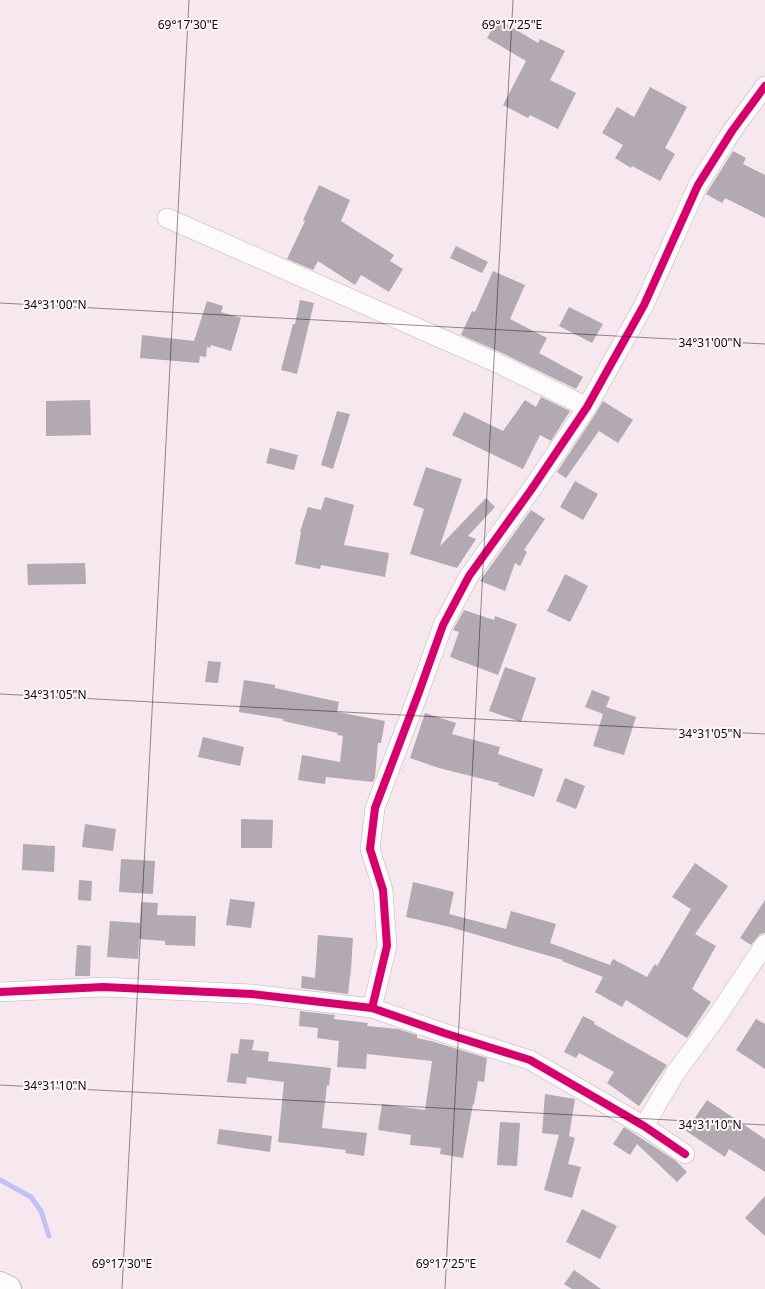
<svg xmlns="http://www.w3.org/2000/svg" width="765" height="1289" viewBox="0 0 765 1289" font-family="'Noto Sans',sans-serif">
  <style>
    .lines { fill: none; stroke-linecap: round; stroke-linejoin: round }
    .stream { stroke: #c2c0f4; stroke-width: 5 }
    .building { fill: #b3a9b2 }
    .street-casing { stroke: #c2b4ba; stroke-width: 20 }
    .secondary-casing { stroke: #c2b4ba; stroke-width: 28 }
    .street { stroke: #fefbfc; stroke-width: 19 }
    .secondary { stroke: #fefbfc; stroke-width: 26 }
    .cycleway-casing { stroke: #fcf5f8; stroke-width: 11 }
    .cycleway { stroke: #d6006c; stroke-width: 8 }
    .ticks { fill: none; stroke: #14090f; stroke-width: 1; stroke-opacity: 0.45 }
    .ticks-label { font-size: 12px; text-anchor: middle; fill: #14090f; stroke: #fcf5f8; stroke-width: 4; stroke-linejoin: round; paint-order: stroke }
  </style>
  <rect width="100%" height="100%" fill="#f7e7ee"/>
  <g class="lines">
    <path class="stream" d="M0,1180l31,17 10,14 8,25"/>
  </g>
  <path class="building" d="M498,19l40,24 2,-4 25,12 -15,29 26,13 -18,36 -28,-14 -2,3 -25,-13 23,-44 -39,-23z
    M650,87l37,20 -22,41 10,6 -15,27 -28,-15 -1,2 -16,-10 8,-13 -21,-12 15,-26 17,10z
    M733,151l13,7 -3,6 22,11v43l-40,-20 -3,5 -16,-9z
    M319,185l31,15 -9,21 53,34 -4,6 13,8 -14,23 -28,-17 -6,10 -37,-24 -5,9 -26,-11 18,-38 -2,-1z
    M456,246l32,16 -6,11 -32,-15z
    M493,271l32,14 -15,34 37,19 -8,15 44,24 -7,12 -76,-37 -39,-17 11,-24 3,1z
    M300,300l14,3 -17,71 -16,-4 12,-46h2z
    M207,301l16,5 -2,6 20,6 -10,33 -20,-6 -1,3 -3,-1 -1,10 -6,-1 -1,7 -59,-5 2,-23 52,6z
    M569,307l34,17 -11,19 -33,-17z
    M541,397l29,14 -19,30 -11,-6 -17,34 -71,-34 12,-23 39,19 22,-31 11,7z
    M90,400l1,35 -45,1v-35z
    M603,401l30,19 -15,23 -19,-12 -33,47 -9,-6 39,-59z
    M337,411l13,3 -17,55 -12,-4z
    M270,448l28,7 -4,15 -28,-7z
    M426,467l36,12 -22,67 46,-48 9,9 -27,29 8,3 -19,29 -47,-14 14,-45 -11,-4z
    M575,481l23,13 -15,26 -23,-13z
    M325,497l29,8 -10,40 45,8 -4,24 -64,-12 -1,4 -25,-5 6,-32h-1l8,-25 13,3z
    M531,510l14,9 -21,31 3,2 -7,14 -5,-3 -10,28 -25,-10z
    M85,563l1,21 -58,1 -1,-21z
    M565,574l23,12 -18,36 -23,-11z
    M464,610l30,10 1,-4 22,8 -19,51 -48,-18 9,-25 -6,-2z
    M208,661l13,1 -3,21 -13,-1z
    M505,667l31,11 -15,44 -32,-11z
    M244,680l31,5v3l64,14 -2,10 48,9 -4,22h-3l-3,34 -2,5 -47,-5 -1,7 -27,-4 4,-25 38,7 3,-26 -6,-1 1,-2 -55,-12v-2l-44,-7z
    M592,690l18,7 -4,10 30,10 -12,38 -31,-9 10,-32 -18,-7z
    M425,713l31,10 -4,11 48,13 -2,7 45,15 -9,28 -36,-12 1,-2 -60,-15 -29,-10z
    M203,737l41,10 -4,19 -42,-9z
    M565,778l20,8 -9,23 -20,-8z
    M241,819l32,1 -1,28h-31z
    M85,824l31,5 -3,22 -31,-4z
    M23,844l32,2 -1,26 -32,-2z
    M121,859l34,2 -2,33 -34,-2z
    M695,863l33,23 -33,48 21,12 -24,43 19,13 -24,36 -61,-38 -4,7 -27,-15 8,-15 -41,-16 1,-1 -113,-33 -44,-10 7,-35 41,10 -5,22 57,15 5,-18 45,13 -6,19 60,22 3,-6 34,18 8,-13 2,2 34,-57 -19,-12z
    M79,880l13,1 -1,20 -13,-1z
    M230,899l25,3 -4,26 -25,-3z
    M765,900v33l-5,1 -9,11 -11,-7z
    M141,902l17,1 -1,12 39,1 -1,30 -30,-1v-4l-26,-2 -1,20 -31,-2 3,-36 30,2z
    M318,935l35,3 -2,31 -3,25 -47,-6 1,-12 13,2z
    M77,945l14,1 -1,30h-15z
    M300,1011l35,4 -1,4 34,4 -1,3 31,3 19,6v3l14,3 56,17 -3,24 -6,-1 -4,23h-1l-10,54 -23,-4 1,-6 -31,-3 1,-10 -33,-5 4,-26 43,6 7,-49 -65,-7 -1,15 -29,-2 2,-26 -22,-3 1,-10 -19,-2z
    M583,1016l12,6 -1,2 73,41 -28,41 -32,-23 7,-11 -35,-19 -3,5 -12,-6z
    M756,1019l9,5v45l-29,-19z
    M240,1039l14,1 -2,10 17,2 -1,9 63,7 -2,18 -2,-1 -5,43 45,5 -3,23 -19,-3 1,-3 -68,-8 6,-60 -37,-5 -1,7 -19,-2 4,-29 7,1z
    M545,1094l30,5 -6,37 6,2 -7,26 13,3 -9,31 -28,-8 15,-55 -17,-2z
    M707,1100l58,39v33l-36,-23 -4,8 -39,-26z
    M500,1122l20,1 -3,43 -20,-1z
    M624,1127l52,34 11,11 -10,10 -40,-38 -7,11 -17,-11z
    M219,1129l53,7 -2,16 -53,-8z
    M765,1196v40l-20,-18z
    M582,1209l35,17 -17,33 -34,-17z
    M574,1270l27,19h-29l-8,-5z"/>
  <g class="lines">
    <defs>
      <path id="street" d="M167,218l328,144 92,45
        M0,992l103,-5 149,7 120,14 72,25 86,27 114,66 41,28
        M372,1008l15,-62 -4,-56 -13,-41 5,-41 44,-116 24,-67 26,-49 62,-86 56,-83 57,-102 54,-120 34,-54 33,-45
        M644,1126l32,-54 42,-57 47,-71"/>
      <path id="secondary" d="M0,1285l8,4"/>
    </defs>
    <use href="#street" class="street-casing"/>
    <use href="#secondary" class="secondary-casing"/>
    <use href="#street" class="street"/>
    <use href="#secondary" class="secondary"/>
    <defs>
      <path id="cycleway" d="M0,992l103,-5 149,7 120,14 72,25 86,27 114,66 41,28
        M372,1008l15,-62 -4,-56 -13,-41 5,-41 44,-116 24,-67 26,-49 62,-86 56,-83 57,-102 54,-120 34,-54 33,-45"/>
    </defs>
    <use href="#cycleway" class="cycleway-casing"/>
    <use href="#cycleway" class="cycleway"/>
  </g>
  <path class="ticks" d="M0,303l765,41M0,694l765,40M0,1085l765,40M122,1289l67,-1289M445,1289l68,-1289"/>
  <g class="ticks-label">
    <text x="188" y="29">69°17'30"E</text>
    <text x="512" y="29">69°17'25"E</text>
    <text x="55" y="309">34°31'00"N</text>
    <text x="710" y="347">34°31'00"N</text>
    <text x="55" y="699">34°31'05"N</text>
    <text x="710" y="738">34°31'05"N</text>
    <text x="55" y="1090">34°31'10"N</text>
    <text x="710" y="1129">34°31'10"N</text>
    <text x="122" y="1268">69°17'30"E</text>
    <text x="446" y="1268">69°17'25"E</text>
  </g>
</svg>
